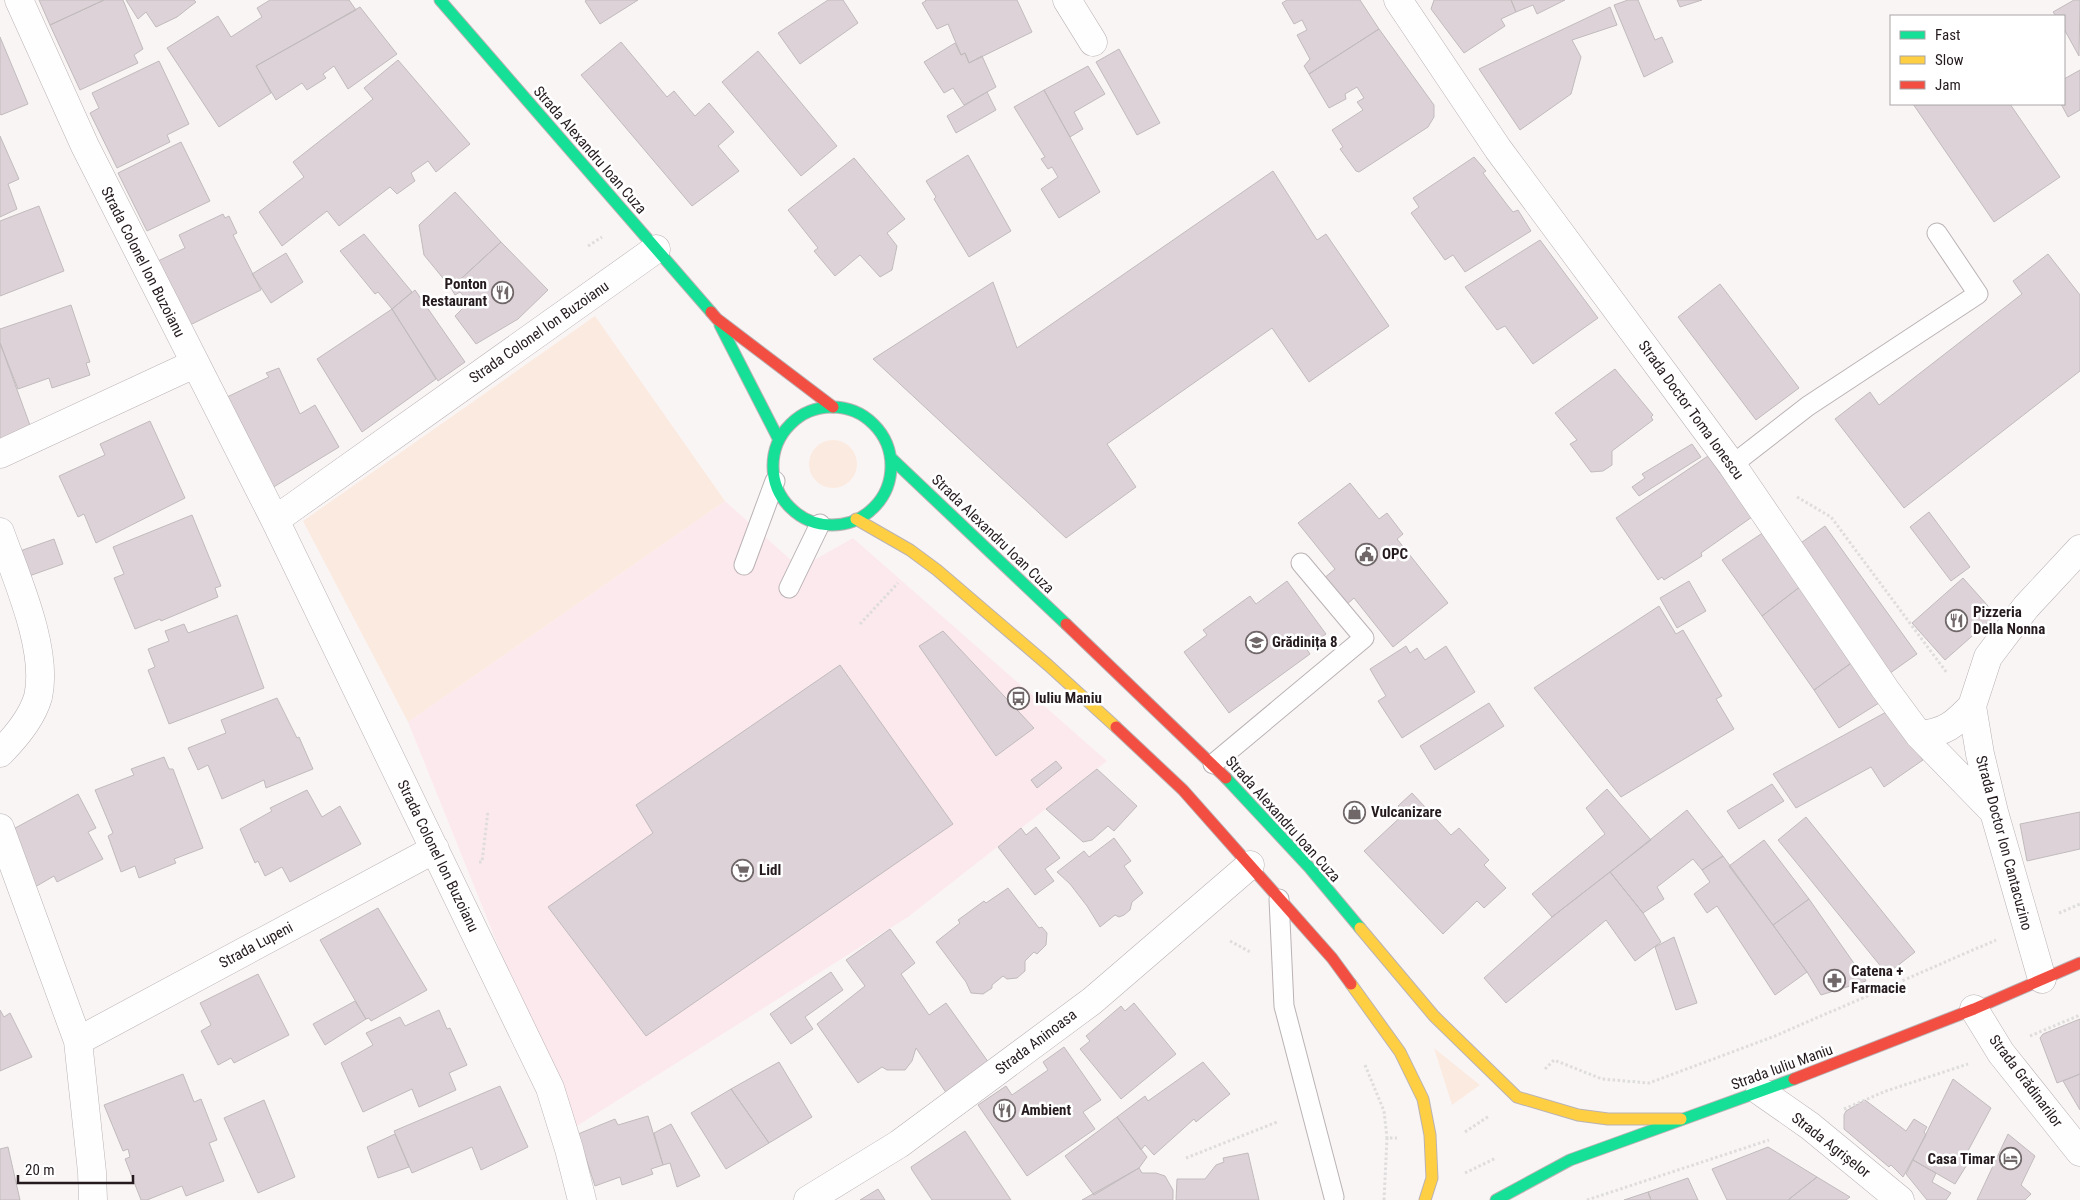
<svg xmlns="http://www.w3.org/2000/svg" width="2080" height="1200" viewBox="0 0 2080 1200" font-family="'Roboto Condensed',sans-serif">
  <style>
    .built { fill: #fce9ed }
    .green { fill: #fbeae0 }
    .building { fill: #dcd2d7; stroke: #c1bbbd }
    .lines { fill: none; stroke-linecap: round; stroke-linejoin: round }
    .lane-casing { stroke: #bab2b4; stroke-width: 21 }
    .street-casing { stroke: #bab2b4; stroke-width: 29 }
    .fast-casing { stroke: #bab2b4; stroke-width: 13 }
    .slow-casing { stroke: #bab2b4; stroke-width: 13 }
    .jam-casing { stroke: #bab2b4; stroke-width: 13 }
    .path { stroke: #dedcdc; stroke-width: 3; stroke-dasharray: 2.5 2.5; stroke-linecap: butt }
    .lane { stroke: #fefefe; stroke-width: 19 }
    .street { stroke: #fefefe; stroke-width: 28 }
    .fast { stroke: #16e098; stroke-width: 11 }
    .slow { stroke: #ffcf43; stroke-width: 11 }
    .jam { stroke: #f24e42; stroke-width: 11 }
    .labels { text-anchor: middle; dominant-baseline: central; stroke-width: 5; stroke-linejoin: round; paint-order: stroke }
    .street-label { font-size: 15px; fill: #251b1e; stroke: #fff }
    .poi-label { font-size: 15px; font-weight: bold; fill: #251b1e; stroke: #fff; text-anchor: start }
  </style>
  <rect width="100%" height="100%" fill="#faf5f5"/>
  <path class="built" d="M725,501l75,67 53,-30 254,223 -199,156 -336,212 -164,-407z"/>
  <path class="green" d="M595,316l130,185 -317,221 -105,-201z
    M809 464a24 24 0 1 1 48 0a24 24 0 1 1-48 0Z
    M1434,1048l46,37 -28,20z"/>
  <path class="building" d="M39,0h65l-54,25z
    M104,0h19l20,49 -9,6 4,8 -58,27 -30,-65z
    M126,0h68l2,2 -19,15 -21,10 -10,-15 -8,7z
    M270,0h79l7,10 -100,56 15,27 -52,34 -52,-79 51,-32 13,21 31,-20 -5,-9z
    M587,0h51l-38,24 -15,-23z
    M828,0h15l15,23 -58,41 -22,-31z
    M925,0h92l15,32 -63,31 -4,-10 -4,2 -13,-31 -11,5 -15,-26 4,-2z
    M1287,0h73l19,29 -70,45 -5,-8 6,-7 -13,-24 10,-5 -5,-10 -8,4 -12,-21z
    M1434,0h77l5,12 -15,7 4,7 -41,27 -33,-44z
    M1511,0h54l-28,14 -4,-9 -17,7z
    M1628,0h10l17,40 7,-3 11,25 -29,15 -30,-72z
    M1677,0h25l-22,7z
    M2074,0h6l-1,56 -15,-27v-13h-8l-3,-4z
    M360,7l37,47 -49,35 -14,-23 -11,8 3,4 -19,12 -5,-7 -26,17 -20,-34z
    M1610,7l7,18 -45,15 9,17 -10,37 -51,36 -41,-61z
    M1379,29l55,76v12l-6,10 -69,45 -3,-1 -16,-22 3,-2 -11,-17 31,-20 -6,-8 7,-4 -7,-11 -12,7 1,5 -17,9 -20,-34z
    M0,37l28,67 -27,11 -1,-1z
    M621,42l46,55 7,-6 21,25 14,-13 25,29 -16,14 21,25 -47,35 -111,-131z
    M955,43l6,12 4,-2 4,10 13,-7 14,31 -32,18 -11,-17 -9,5 -20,-31z
    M1119,49l41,74 -23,12 -41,-73z
    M758,51l79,95 -36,30 -79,-94z
    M398,60l72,84 -34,28 -8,-11 -17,12 4,8 -18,13 -7,-7 -51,39 -12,-15 -45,35 -23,-34 45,-35 -11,-15 80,-63 -9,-11z
    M159,61l30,63 -22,11 3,7 -53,26 -27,-55 9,-5 -7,-15z
    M1088,66l17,28 -31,18 9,17 -13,8 -26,-47z
    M2080,70v40l-12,7 -7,-13h3v-25z
    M1044,90l56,102 -41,26 -18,-29 17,-12 -6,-10 -4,2 -7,-10 4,-2 -31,-50z
    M987,92l9,18 -40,23 -9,-17z
    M1913,104h97l50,73 -66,45z
    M0,136l19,43 -11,5 9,25 -17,8z
    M181,142l29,59 -63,30 -29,-58z
    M968,155l43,76 -42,26 -35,-58 2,-2 -10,-16z
    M1474,157l12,14 -3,2 25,33 5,6 5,-2 13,21 -66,41 -12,-17 -8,5 -34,-47 8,-6 -6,-9z
    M854,158l51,61 -18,14 10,13 -5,24 -12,7 -20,-22 -25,21 -21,-25 4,-3 -30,-38z
    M1273,171l44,69 9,-6 63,92 -80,56 -37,-54 -165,116 29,43 -70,51 -193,-179 120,-77 24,66z
    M455,192l46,50 -50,46 -27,-33 -5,-30z
    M39,206l25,65 -64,25v-75z
    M223,214l2,4 4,-2 8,17 -4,2 28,55 -73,36 -30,-65 27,-13 -6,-13z
    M364,234l48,58 -20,17 -14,-17 -3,2 -35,-43z
    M1540,240l58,78 -65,46 -28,-38 -8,4 -32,-43z
    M501,242l47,48 -30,29 -42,25 -21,-28 14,-14 -9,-10 -5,3 -4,-7z
    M286,253l17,29 -32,21 -19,-29z
    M2048,254l32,41v76l-176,137 -69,-89 35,-27 9,13 143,-111 -9,-13z
    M1720,284l79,104 -43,32 -78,-103z
    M415,290l50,72 -27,19 -46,-72z
    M71,305l19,57 -4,1 4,12 -38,13 -3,-10 -31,11 -18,-46v-14z
    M392,309l44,70 -74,53 -45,-73z
    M0,343l31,85 -31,11z
    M279,368l21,46 15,-9 24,42 -67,41 -45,-91 42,-20 -3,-4z
    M1615,369l38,46 -2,2 2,3 -41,31v14l-9,6 -12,1 -21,-28 7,-4 -22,-27z
    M150,421l35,77 -89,45 -12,-29 -6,3 -19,-41 46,-21 -5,-11z
    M1692,444l9,13 -62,39 -7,-9 13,-9 -3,-4z
    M1708,456l44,61 -51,36 1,3 -38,24 -2,-3 -4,3 -42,-62z
    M1350,483l29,36 8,-6 16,21 -6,5 51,64 -55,44 -39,-49 -9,8 -22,-27 12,-10 -37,-46z
    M1929,512l41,55 -19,14 -41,-54z
    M192,515l29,71 -6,2 3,9 -57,24 -1,-2 -25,10 -21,-51 10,-4 -11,-27z
    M1825,526l92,128 -31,22 -91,-129z
    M1764,532l37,54 -39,30 -40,-56z
    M54,539l9,25 -34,12 -9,-25z
    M1963,578l33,37 -51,45 -33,-37z
    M1287,581l39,53 -20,14 4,6 -81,59 -45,-61 23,-17 -4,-5 47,-34 6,8z
    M1689,581l17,30 -29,17 -17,-30z
    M1801,586l53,75 -40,29 -52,-74z
    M1659,606l17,28 7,-4 39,66 -6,3 18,30 -113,68 -87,-109z
    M237,615l27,73 -95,36 -21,-54 7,-3 -7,-18 21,-8 -4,-10 19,-7 4,9z
    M943,631l91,97 -38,28 -77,-110z
    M1406,646l4,7 7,-5 8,12 21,-14 29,46 -73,46 -24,-37 8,-5 -16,-27z
    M1854,661l25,42 -40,25 -25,-38z
    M840,665l113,159 -307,212 -98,-129 105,-74 -17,-28z
    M277,698l20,40 2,-1 14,32 -47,19 -2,-8 -42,19 -14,-34 -10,5 -10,-22 38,-15 -5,-13z
    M1489,703l15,23 -69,44 -15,-24z
    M1888,711l35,49 -39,27 -13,-20 -75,41 -23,-34z
    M164,757l5,12h4l30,79 -29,11 2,4 -37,15 -4,-12 -14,6 -13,-36 5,-3 -18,-43 39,-15 -3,-6z
    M1056,761l6,7 -25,20 -6,-8z
    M1097,769l40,37 -23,25 -6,-5 -16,14 -9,2 -37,-33z
    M1772,784l12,17 -45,28 -12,-18z
    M1607,789l44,51 -99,77 -20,-23 73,-60 -19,-26z
    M307,790l15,27 18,-11 21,38 -71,38 -8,-15 -17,9 -7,-15 -3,2 -15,-34 32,-18 -2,-3z
    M1412,793l39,42 8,-7 30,32 -5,5 22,23 -22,20 -7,-7 -34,33 -79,-83 41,-38 -7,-7z
    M78,794l18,34 -8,4 15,27 -46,23 -3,-6 -19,11 -29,-54z
    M1687,810l36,46 -21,14 -9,-11 -36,28 7,12 -21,14 -33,-41z
    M2080,812v37l-53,12 -7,-37z
    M1806,817l109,135 -28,22 -109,-134z
    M1036,827l24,31 -15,11 9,12 -19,14 -37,-48 23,-19 5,7z
    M1114,838l17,23 -7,5 19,27 -11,9 -2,8 -6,5 -5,2 -4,-2 -15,12 -13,-21 -17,-22 -13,-12 27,-21 5,6z
    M1764,840l45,59 -36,26 -44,-59z
    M1723,856l84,116 -32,23 -58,-89 -10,7 -13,-19 16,-12 -8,-12z
    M1610,872l33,41 18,29 -26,19 -29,-41 -100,83 -22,-25 68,-61z
    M1008,888l31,40 3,-1 5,6 -1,12 -9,9 -3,-2 -9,9v10l-8,7 -10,1 -4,-3 -11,9v3l-9,6 -12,-1 -5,-11 -30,-40 24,-19 -2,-3 26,-19 2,2z
    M1809,899l56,80 1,2 -45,14 -14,-23 -34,-47z
    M378,908l49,82 -56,31 -2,-3 -3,1 -46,-79z
    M890,929l25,34 -14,11 28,41 17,-12 43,60 -42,31 -31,-46 -4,13 -7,9h-18l-5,-3 -24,16 -41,-59 48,-38 -19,-26z
    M1674,937l23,66 -21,7 -21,-63z
    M831,972l12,18 -38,27 8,12 -22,15 -21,-30z
    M258,974l31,61 -55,28 -3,-5 -13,7 -17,-34 10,-6 -11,-22z
    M355,1001l11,18 -41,26 -12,-21z
    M1134,1003l42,51 -55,45 -41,-50 10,-8 -4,-5 35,-30 4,5z
    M0,1010l4,7 6,-4 22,44 -32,14z
    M439,1010l8,19 3,-1 17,37 -18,8 7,17 -37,17 -7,-18 -49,23 -22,-49 32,-18 -7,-12 34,-16 5,9z
    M2080,1019v55l-23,9 -17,-45 3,-4z
    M1064,1047l37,53 -18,12 12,17 -68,47 -49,-71 28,-19 6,9 36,-25 -5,-8z
    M779,1062l33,55 -43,26 -38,-54z
    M1203,1062l27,32 -34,28 -2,-3 -40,36 -9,-10 -4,5 -24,-33 28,-21 3,5z
    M183,1074l11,28 7,-3 16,41 -8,3 15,38 -38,15 -4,-10 -35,14h-6l-16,-41 5,-2 -2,-8 -5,2 -19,-46z
    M2080,1074v36l-17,-29z
    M1953,1079l38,29 -28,52 5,3 -13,21 -42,-24z
    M500,1086l28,61 -47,23 -9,-23 -60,26 -18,-42z
    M731,1089l38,54 -43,26 -35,-56z
    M264,1100l31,77 -37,16 -34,-75z
    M1865,1100l41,31 8,-12 13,8 -3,5 2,3 -23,42 -12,-12 -2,2 -45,-38v-14l2,-4z
    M648,1116l15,49 -12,4 2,5 -31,11 -2,-8 -25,9 -17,-52 37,-15 3,6z
    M1117,1117l30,40 -8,11 -45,27 -29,-39z
    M671,1124l29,52 -23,11 -7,-24 -7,2 -9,-32z
    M965,1131l46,69h-79l-20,-30 -1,-3z
    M395,1134l14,33 -31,11 -11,-31z
    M2008,1134l27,22 -14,29 10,9 -6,6h-48z
    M8,1147l12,53h-20v-51z
    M1768,1147l49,30 -29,23h-61l-15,-31z
    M1248,1153l11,47h-83l1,-21h28l11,-14 8,-3 -1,-4z
    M1913,1160l23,13 -4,9 19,11 -5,7h-19l-21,-26z
    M1139,1168l3,5h14l9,3 8,14v10h-91z
    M1817,1177l33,20 -4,3h-58z
    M1688,1178l10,22h-47l-3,-8z
    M878,1189l7,11h-25z
    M1648,1192l3,8h-27z"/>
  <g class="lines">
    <defs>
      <path id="lane" d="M1732,465l76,-59 170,-112 -41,-61
        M744,565l31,-84
        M789,588l31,-64
        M1213,764l151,-126 -63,-75
        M1279,899l5,107 50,191"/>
      <path id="street" d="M19,0l66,146 190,374 275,568 19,61 13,51
        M1067,0l26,42
        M1398,0l100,149 234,316 153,224 34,46 75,77
        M0,454l194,-90
        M275,520l381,-271
        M0,532c16,45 49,118 38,165 -6,21 -23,41 -38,56
        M1919,735c26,-2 36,-11 53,-29
        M0,828l78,213 357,-192
        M2042,979l-48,-167 -14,-58 -8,-48 16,-49 38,-50 54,-58
        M1974,1009l27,44 79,99
        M78,1041l14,131 1,28
        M1760,1091l50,35 90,74
        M808,1200l91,-56 193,-143 158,-136"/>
      <path id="fast" d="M440,0l271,312
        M720,325l59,115
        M773 466a59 59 0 1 1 118 0a59 59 0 1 1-118 0Z
        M891,458l175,166
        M1226,778l83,89 51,61
        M1496,1200l74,-40 224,-81"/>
      <path id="slow" d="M856,519l54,31 27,20 111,95 68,62
        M1360,928l74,88 83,81 61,18 30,4h73
        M1351,984l49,68 23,47 7,36 2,43 -7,22"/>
      <path id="jam" d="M711,312l6,7 116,88
        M1066,624l160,154
        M1116,727l67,63 149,168 19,26
        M1794,1079l180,-70 106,-46"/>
    </defs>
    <use href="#lane" class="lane-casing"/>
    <use href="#street" class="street-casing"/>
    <use href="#fast" class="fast-casing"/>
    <use href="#slow" class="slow-casing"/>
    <use href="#jam" class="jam-casing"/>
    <path class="path" d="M588,246l14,-9
      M1797,497l34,20 116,156
      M860,624l38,-41
      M479,862h3l6,-51
      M2059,913l21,-9
      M1230,941l22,12
      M2030,1036l50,-21
      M1365,1065l19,46 3,27
      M1545,1069l9,-9 48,19 47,4 126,-47 221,-96
      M1844,1109l42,-18 82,-27
      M1465,1132l24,-16
      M1186,1158l91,-36
      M1465,1173l31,-15
      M1384,1200l3,-62h10
      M1587,1200l182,-60"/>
    <use href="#lane" class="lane"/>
    <use href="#street" class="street"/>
    <use href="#fast" class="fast"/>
    <use href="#slow" class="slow"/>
    <use href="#jam" class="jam"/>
  </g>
  <defs>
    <symbol id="restaurant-ring" viewBox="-11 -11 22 22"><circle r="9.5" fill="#fff" stroke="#706769" stroke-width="1.5"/><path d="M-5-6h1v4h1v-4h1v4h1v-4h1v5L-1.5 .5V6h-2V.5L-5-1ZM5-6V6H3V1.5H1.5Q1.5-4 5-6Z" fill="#706769"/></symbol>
    <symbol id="civic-ring" viewBox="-11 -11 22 22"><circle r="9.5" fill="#fff" stroke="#706769" stroke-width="1.5"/><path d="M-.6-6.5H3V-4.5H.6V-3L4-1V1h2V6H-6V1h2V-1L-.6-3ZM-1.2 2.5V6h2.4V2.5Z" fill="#706769"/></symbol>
    <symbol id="school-ring" viewBox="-11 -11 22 22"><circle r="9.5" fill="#fff" stroke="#706769" stroke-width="1.5"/><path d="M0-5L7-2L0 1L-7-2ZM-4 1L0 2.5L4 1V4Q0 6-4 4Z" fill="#706769"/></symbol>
    <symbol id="bus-ring" viewBox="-11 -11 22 22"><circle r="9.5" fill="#fff" stroke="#706769" stroke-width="1.5"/><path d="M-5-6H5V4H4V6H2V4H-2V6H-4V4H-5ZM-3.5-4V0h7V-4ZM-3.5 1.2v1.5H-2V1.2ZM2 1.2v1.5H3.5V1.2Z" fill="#706769"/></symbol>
    <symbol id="shop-ring" viewBox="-11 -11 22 22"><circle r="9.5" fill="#fff" stroke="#706769" stroke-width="1.5"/><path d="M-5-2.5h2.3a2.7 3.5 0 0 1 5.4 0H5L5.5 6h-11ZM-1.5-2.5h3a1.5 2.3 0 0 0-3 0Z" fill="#706769"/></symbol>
    <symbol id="supermarket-ring" viewBox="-11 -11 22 22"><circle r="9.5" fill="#fff" stroke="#706769" stroke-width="1.5"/><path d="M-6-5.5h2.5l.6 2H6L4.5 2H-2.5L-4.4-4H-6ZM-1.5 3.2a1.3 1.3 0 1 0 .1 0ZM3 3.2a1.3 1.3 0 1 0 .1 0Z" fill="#706769"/></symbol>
    <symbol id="pharmacy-ring" viewBox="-11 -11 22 22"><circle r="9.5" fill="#fff" stroke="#706769" stroke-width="1.5"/><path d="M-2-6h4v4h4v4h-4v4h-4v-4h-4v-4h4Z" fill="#706769"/></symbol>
    <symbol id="hotel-ring" viewBox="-11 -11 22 22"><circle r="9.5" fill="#fff" stroke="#706769" stroke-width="1.5"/><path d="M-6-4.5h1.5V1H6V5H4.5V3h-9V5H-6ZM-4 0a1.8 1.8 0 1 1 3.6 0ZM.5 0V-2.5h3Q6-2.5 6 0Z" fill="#706769"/></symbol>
  </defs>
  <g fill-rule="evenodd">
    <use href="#restaurant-ring" x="490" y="280" width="25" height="25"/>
    <use href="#civic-ring" x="1354" y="542" width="25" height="25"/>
    <use href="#restaurant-ring" x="1944" y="608" width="25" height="25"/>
    <use href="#school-ring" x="1244" y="630" width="25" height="25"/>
    <use href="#bus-ring" x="1006" y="686" width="25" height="25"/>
    <use href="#shop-ring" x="1342" y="800" width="25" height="25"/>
    <use href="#supermarket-ring" x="730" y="858" width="25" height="25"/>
    <use href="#pharmacy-ring" x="1822" y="968" width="25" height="25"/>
    <use href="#restaurant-ring" x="992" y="1098" width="25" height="25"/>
    <use href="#hotel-ring" x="1998" y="1146" width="25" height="25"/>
  </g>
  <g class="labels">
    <g class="street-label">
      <text transform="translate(590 150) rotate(49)">Strada Alexandru Ioan Cuza</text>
      <text transform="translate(143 262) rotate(63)">Strada Colonel Ion Buzoianu</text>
      <text transform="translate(539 332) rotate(-35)">Strada Colonel Ion Buzoianu</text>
      <text transform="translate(1691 410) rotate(54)">Strada Doctor Toma Ionescu</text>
      <text transform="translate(993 534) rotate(44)">Strada Alexandru Ioan Cuza</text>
      <text transform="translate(1283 819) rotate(48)">Strada Alexandru Ioan Cuza</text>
      <text transform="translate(2004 843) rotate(75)">Strada Doctor Ion Cantacuzino</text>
      <text transform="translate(438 856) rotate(64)">Strada Colonel Ion Buzoianu</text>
      <text transform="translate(256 945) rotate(-28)">Strada Lupeni</text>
      <text transform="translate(1036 1042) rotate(-37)">Strada Aninoasa</text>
      <text transform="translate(1782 1067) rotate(-20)">Strada Iuliu Maniu</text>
      <text transform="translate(2026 1081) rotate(53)">Strada Grădinarilor</text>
      <text transform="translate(1831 1145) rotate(38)">Strada Agrișelor</text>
    </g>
    <g class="poi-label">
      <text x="487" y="284" text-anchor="end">Ponton<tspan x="487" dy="17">Restaurant</tspan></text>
      <text x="1382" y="554">OPC</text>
      <text x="1973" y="612">Pizzeria<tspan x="1973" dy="17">Della Nonna</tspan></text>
      <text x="1272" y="642">Grădinița 8</text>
      <text x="1035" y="698">Iuliu Maniu</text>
      <text x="1371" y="812">Vulcanizare</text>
      <text x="759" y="870">Lidl</text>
      <text x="1851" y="971">Catena +<tspan x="1851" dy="17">Farmacie</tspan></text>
      <text x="1021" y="1110">Ambient</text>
      <text x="1995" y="1159" text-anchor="end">Casa Timar</text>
    </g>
  </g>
  <rect x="1890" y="15" width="175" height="90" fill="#ffffff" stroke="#a8a4a5"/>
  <rect x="1900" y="31" width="25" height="8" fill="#16e098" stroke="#a8a4a5"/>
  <text x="1935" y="40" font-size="15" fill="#251b1e">Fast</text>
  <rect x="1900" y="56" width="25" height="8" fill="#ffcf43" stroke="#a8a4a5"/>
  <text x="1935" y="65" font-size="15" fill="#251b1e">Slow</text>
  <rect x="1900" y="81" width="25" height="8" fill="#f24e42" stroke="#a8a4a5"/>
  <text x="1935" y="90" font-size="15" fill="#251b1e">Jam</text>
  <path d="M18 1175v8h115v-8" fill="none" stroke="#251b1e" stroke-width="2.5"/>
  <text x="25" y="1175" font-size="15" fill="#251b1e" stroke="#ffffff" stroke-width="4" paint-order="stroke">20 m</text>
</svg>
